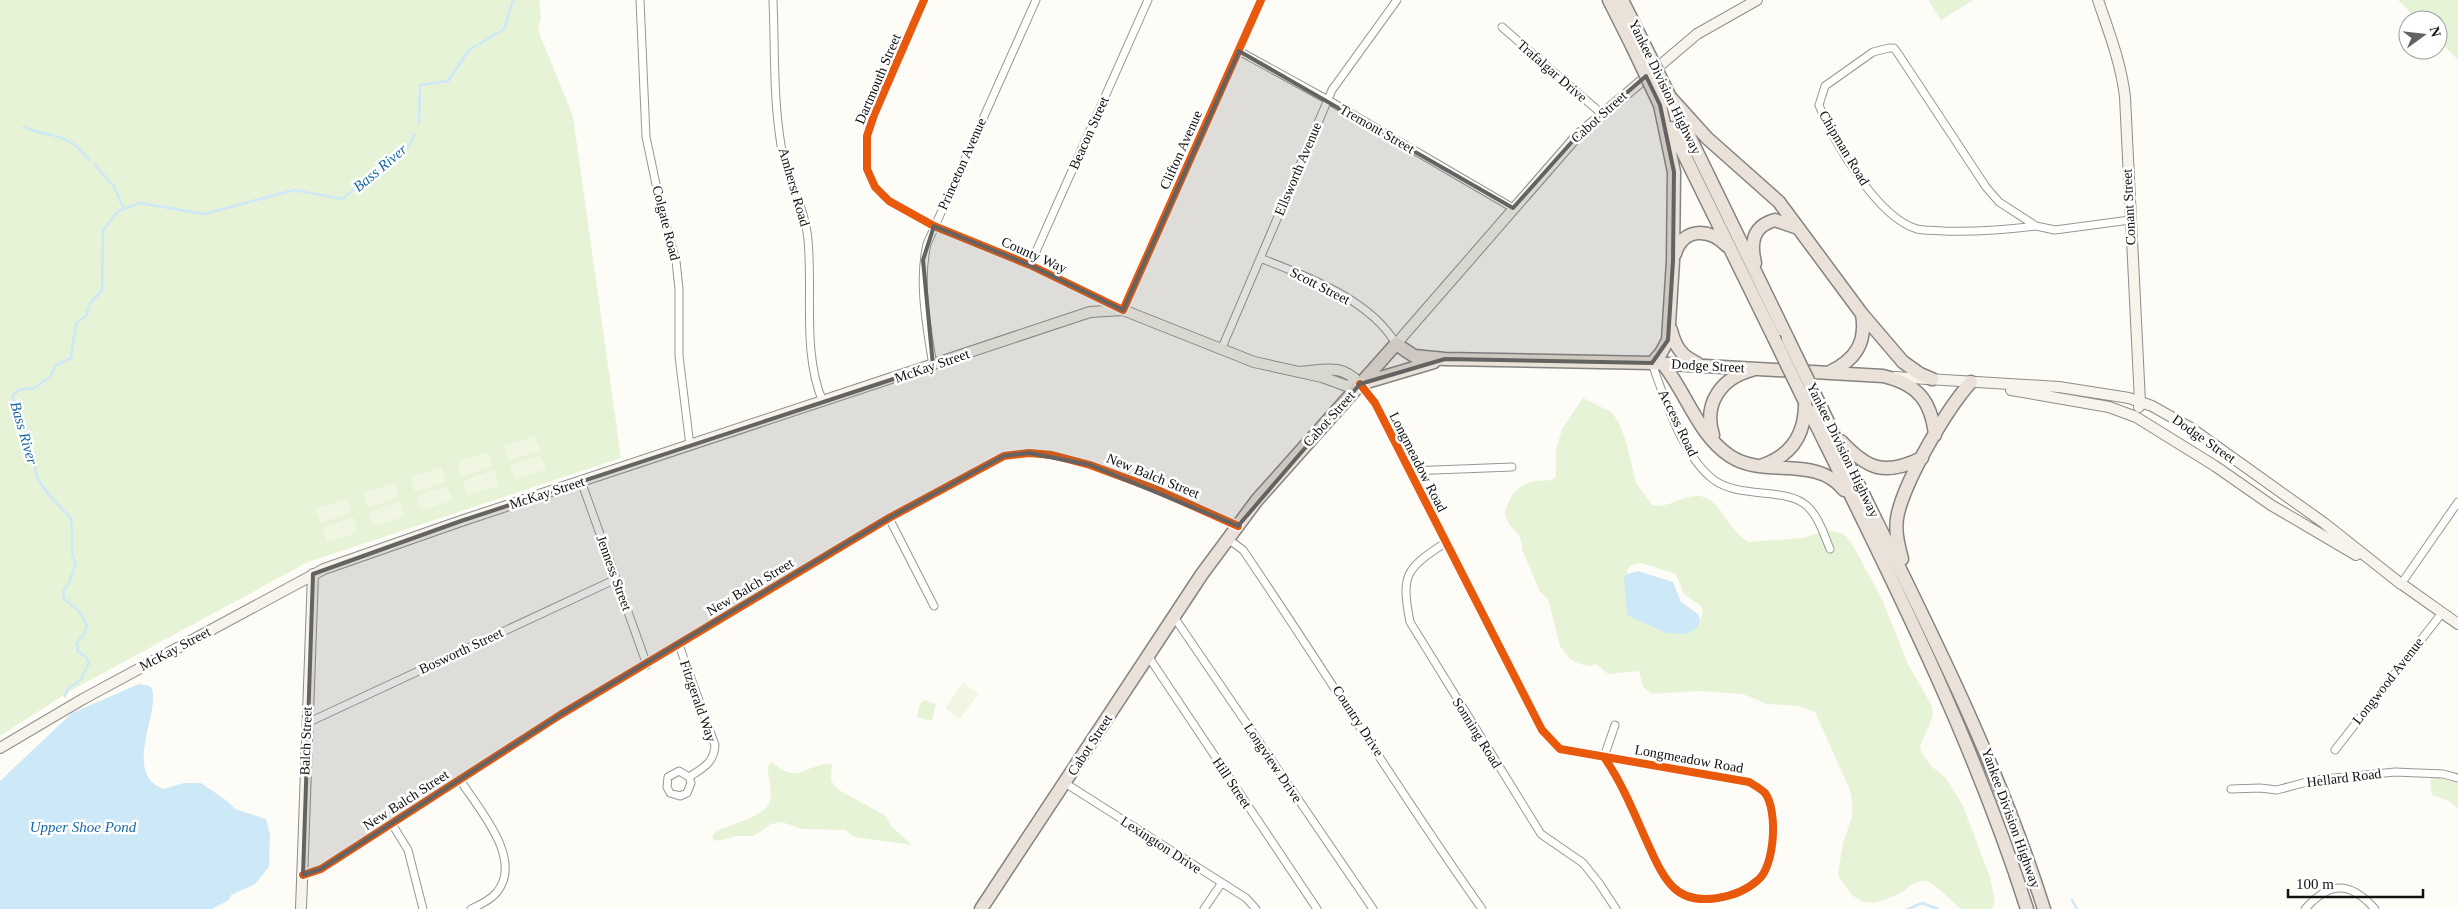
<svg xmlns="http://www.w3.org/2000/svg" width="2458" height="909" viewBox="0 0 2458 909" font-family="Georgia,serif">
  <style>
    .green { fill: #e7f3d7; fill-rule: evenodd }
    .pitch { fill: #f0f6e1 }
    .water { fill: #cde8f7 }
    .lines { fill: none; stroke-linecap: round; stroke-linejoin: round }
    .stream { stroke: #cde8f7; stroke-width: 2.5 }
    .street-casing { stroke: #979795; stroke-width: 9 }
    .secondary-casing { stroke: #8e8d8b; stroke-width: 12 }
    .highway-casing { stroke: #858482; stroke-width: 15 }
    .street { stroke: #fffffe; stroke-width: 7 }
    .secondary { stroke: #f6f4eb; stroke-width: 10 }
    .highway { stroke: #eae1d8; stroke-width: 12 }
    .highway-bridge-casing { stroke: #858482; stroke-width: 15; stroke-linecap: butt }
    .highway-bridge { stroke: #eae1d8; stroke-width: 12 }
    .cycleway-casing { stroke: #fff; stroke-width: 11 }
    .cycleway { stroke: #e8590c; stroke-width: 8 }
    .marked { fill: #646362; fill-opacity: 0.2; stroke: #646362; stroke-width: 4; stroke-linejoin: round }
    .labels { text-anchor: middle; dominant-baseline: central; stroke-width: 5; stroke-linejoin: round; paint-order: stroke }
    .street-label { font-size: 14px; fill: #111; stroke: #fff }
    .water-label { font-size: 15px; font-style: italic; fill: #1768a6; stroke: #fff }
  </style>
  <rect width="100%" height="100%" fill="#fdfcf7"/>
  <path class="green" d="M0,0h539l2,17 -3,13 35,86 48,342 -313,104 -238,129 -70,45z
    M1928,0h45l-32,20z
    M2398,0h60v60l-20,-20v-20h-20z
    M1583,398l28,14 7,9 8,20 10,42 16,22c18,5 36,-15 54,-7 17,7 23,34 43,44l54,-4 25,-8 16,4 7,8 31,57 26,65 24,42 1,10 -13,30 1,5 9,14 16,13 17,28 27,71 5,26 -3,6h-30c-9,-6 -27,-26 -36,-28 -9,-1 -15,4 -21,9 -35,19 -47,19 -67,-15l5,-32 9,-26v-16l-2,-11 -35,-78 -15,-6 -33,-2 -24,-10 -44,-3 -48,3 -8,-7 -4,-16 -31,3 -12,-10 -6,2 -10,-2 -10,-5 -10,-13 -12,-47 -8,-7 -17,-40 -3,-16 -11,-12 -4,-10c3,-17 13,-31 31,-33 8,-1 14,1 20,-4v-27l6,-21zM1641,563l35,11 8,20 17,12 2,5 -3,10 -10,5 -62,-23 -1,-33 3,-4z
    M924,700l12,4 -4,17 -15,-4 3,-13z
    M772,762c26,25 34,0 60,2l-1,16 6,9 49,27 5,10 21,19 -58,-8 -9,-7 -43,-1 -20,-7 -11,2 -17,12h-17l-20,5 -5,-3 2,-5c13,-8 53,-17 56,-32 3,-13 -3,-24 -2,-36z
    M2435,777l23,5v27l-7,-7 -19,-7 -2,-15z"/>
  <path class="pitch" d="M535,436l5,14 -31,11 -5,-15z
    M488,452l5,14 -31,11 -5,-15z
    M541,455l5,14 -31,11 -5,-15z
    M441,467l5,15 -31,10 -5,-15z
    M494,470l5,15 -31,10 -5,-14z
    M394,483l5,14 -31,11 -5,-15z
    M447,486l5,14 -31,11 -5,-15z
    M347,498l4,15 -30,10 -5,-14z
    M400,501l5,15 -31,11 -5,-15z
    M353,517l5,15 -31,10 -5,-14z
    M963,683l15,11 -18,25 -15,-11z"/>
  <path class="water" d="M1638,571l35,11 8,20 17,12 2,5 -3,9 -10,6 -21,-1 -39,-18 -3,-37 3,-4z
    M139,684l11,2c15,19 -31,88 14,103l20,-6h17l26,18 8,8 31,10 4,15 -1,33 -14,17 -24,11 -2,5 -17,9h-212v-128l72,-68z"/>
  <g class="lines">
    <path class="stream" d="M419,124l1,-39 28,-4 21,-31 35,-21 9,-29
      M24,127c28,12 43,4 65,33
      M94,164l19,21 11,24
      M65,696l2,-6 14,-11 8,-16 -3,-6 -8,-5 -1,-9 8,-11 2,-7 -8,-14 -15,-12 -1,-7 6,-9 7,-20 -4,-9v-27l-2,-10 -22,-23 -11,-17 -13,-58 -12,-22 6,-7 16,-2 16,-11 6,-12 15,-7 5,-35 10,-7 4,-13 12,-12 1,-61 15,-19 22,-8 64,11 90,-24 48,9 66,-52 7,-13
      M2072,900l5,9
      M1908,909l14,-6 16,6"/>
    <defs>
      <path id="street" d="M640,0l6,137 14,66 16,58 3,28v67l11,90
        M773,0c2,48 0,97 8,145 5,33 24,61 27,95 5,51 -6,114 15,162
        M924,0l-50,115 -7,21v33l8,18 14,14 45,25 96,39 93,45 138,-310
        M1502,27l100,87
        M1889,48h5l5,7 87,132 13,15 37,24c-32,4 -59,6 -92,5 -8,-1 -18,0 -27,-2 -39,-11 -84,-87 -98,-124l6,-19 48,-34z
        M1239,51l89,49 185,108
        M2036,226l19,4 75,-10
        M1260,258c46,18 110,41 136,86
        M1030,265l118,-265
        M1221,350l111,-260 65,-90
        M1652,363c12,35 31,94 62,117 26,19 73,7 93,26 12,11 17,29 23,43
        M933,366c-6,-39 -15,-83 -6,-122l109,-244
        M1360,384l15,19 167,327 18,19 189,33c5,3 12,7 16,11 13,17 10,73 -7,87 -20,18 -63,28 -84,8 -12,-11 -20,-31 -27,-46 -13,-29 -25,-59 -43,-85
        M1409,471l103,-4
        M581,481l66,184
        M889,518l45,88
        M1228,539l15,11c81,119 156,242 239,359
        M1445,543c-40,26 -44,32 -35,79l131,212 42,29 16,20 17,26
        M2401,584l57,-82
        M1174,617l199,292
        M679,645l36,100c-1,18 -12,23 -26,32l-10,-6 -11,6 -1,10 3,6 10,3 7,-3 4,-10 -2,-6
        M1148,656l169,253
        M307,723l309,-144
        M2335,750l107,-137
        M1604,757l11,-32
        M460,780c18,28 64,79 37,112 -6,8 -17,13 -26,17
        M1065,783l181,115 10,11
        M2231,789l29,-1 17,2 37,-10 81,-8 48,2 15,4
        M392,824l16,26 15,59
        M303,875l18,-6 239,-154 329,-197 115,-62 25,-3 23,2 38,10 65,24 83,37
        M1204,909l17,-25
        M2305,909c25,-28 45,-28 70,0"/>
      <path id="secondary" d="M2098,0c11,32 23,63 27,97l15,305 -1,5
        M1396,344l182,-209 119,-101 60,-34
        M1895,377l164,10 70,11 23,8 39,22 133,95 77,61
        M2011,390l98,17 27,10 79,49 56,39 85,50
        M2396,580l62,44
        M0,748l83,-49 241,-130 137,-48 629,-209 33,-2 131,52 68,15 25,9 13,-2c-18,-21 -36,-14 -61,-12
        M301,909l12,-335"/>
      <path id="highway" d="M1609,0l23,46
        M1622,0l19,38
        M1670,97l37,41 72,64 83,112 41,48 17,12 12,5
        M1679,115l109,224
        M1671,128l103,210
        M1675,254c8,-27 35,-26 52,-8
        M1755,263c-5,-21 -2,-37 20,-43l23,8
        M1671,330c4,16 10,26 26,33
        M1652,363l9,-10 7,-13 5,-79 1,-89 -14,-67
        M1663,364c23,28 35,71 67,92 34,23 86,-2 114,34
        M1830,372c25,-12 37,-29 32,-58
        M1360,384l74,-22
        M1805,402c81,165 166,331 222,507
        M1819,403c80,169 168,326 225,506
        M1713,435c-10,-31 8,-57 39,-65
        M1841,441c27,29 44,35 81,17
        M1763,465c29,-10 42,-31 42,-61
        M1902,559c-4,-15 -8,-31 -4,-46 9,-36 48,-103 73,-131
        M981,909l221,-335 55,-74 139,-156 18,12 31,3 207,4 231,13c34,8 48,24 52,59"/>
    </defs>
    <use href="#street" class="street-casing"/>
    <use href="#secondary" class="secondary-casing"/>
    <use href="#highway" class="highway-casing"/>
    <use href="#street" class="street"/>
    <use href="#secondary" class="secondary"/>
    <use href="#highway" class="highway"/>
    <defs>
      <path id="highway-bridge" d="M1641,38l29,59
        M1632,46l28,59
        M1774,338l31,64
        M1788,339l31,64"/>
    </defs>
    <use href="#highway-bridge" class="highway-bridge-casing"/>
    <use href="#highway-bridge" class="highway-bridge"/>
    <defs>
      <path id="cycleway" d="M924,0l-50,115 -7,21v33l8,18 14,14 45,25 96,39 93,45 138,-310
        M1360,384l15,19 167,327 18,19 189,33c5,3 12,7 16,11 13,17 10,73 -7,87 -20,18 -63,28 -84,8 -12,-11 -20,-31 -27,-46 -13,-29 -25,-59 -43,-85
        M303,875l18,-6 239,-154 329,-197 115,-62 25,-3 23,2 38,10 65,24 83,37"/>
    </defs>
    <use href="#cycleway" class="cycleway-casing"/>
    <use href="#cycleway" class="cycleway"/>
  </g>
  <path class="marked" d="M1239,51l274,157 65,-73 68,-59 14,29 14,67 -1,89 -5,79 -16,23 -207,-4 -85,25 -122,142 -148,-61 -61,-12 -25,3 -115,62 -153,91 -176,106 -239,154 -18,6 10,-301 148,-53 472,-155 -10,-106 11,-34 96,39 93,45z"/>
  <g class="labels">
    <g class="street-label">
      <text transform="translate(1552 71) rotate(41)">Trafalgar Drive</text>
      <text transform="translate(878 79) rotate(-67)">Dartmouth Street</text>
      <text transform="translate(1665 87) rotate(64)">Yankee Division Highway</text>
      <text transform="translate(1599 117) rotate(-42)">Cabot Street</text>
      <text transform="translate(1377 129) rotate(30)">Tremont Street</text>
      <text transform="translate(1089 133) rotate(-66)">Beacon Street</text>
      <text transform="translate(1844 148) rotate(59)">Chipman Road</text>
      <text transform="translate(1181 150) rotate(-66)">Clifton Avenue</text>
      <text transform="translate(962 164) rotate(-66)">Princeton Avenue</text>
      <text transform="translate(1298 169) rotate(-67)">Ellsworth Avenue</text>
      <text transform="translate(794 187) rotate(74)">Amherst Road</text>
      <text transform="translate(2129 207) rotate(-93)">Conant Street</text>
      <text transform="translate(666 223) rotate(76)">Colgate Road</text>
      <text transform="translate(1034 255) rotate(24)">County Way</text>
      <text transform="translate(1320 286) rotate(27)">Scott Street</text>
      <text transform="translate(932 366) rotate(-19)">McKay Street</text>
      <text transform="translate(1708 366) rotate(3)">Dodge Street</text>
      <text transform="translate(1329 419) rotate(-48)">Cabot Street</text>
      <text transform="translate(1678 423) rotate(64)">Access Road</text>
      <text transform="translate(2204 439) rotate(35)">Dodge Street</text>
      <text transform="translate(1843 450) rotate(64)">Yankee Division Highway</text>
      <text transform="translate(1418 462) rotate(63)">Longmeadow Road</text>
      <text transform="translate(1153 476) rotate(22)">New Balch Street</text>
      <text transform="translate(547 493) rotate(-18)">McKay Street</text>
      <text transform="translate(614 573) rotate(70)">Jenness Street</text>
      <text transform="translate(750 587) rotate(-31)">New Balch Street</text>
      <text transform="translate(175 649) rotate(-28)">McKay Street</text>
      <text transform="translate(461 651) rotate(-25)">Bosworth Street</text>
      <text transform="translate(2388 681) rotate(-52)">Longwood Avenue</text>
      <text transform="translate(698 701) rotate(71)">Fitzgerald Way</text>
      <text transform="translate(1358 721) rotate(57)">Country Drive</text>
      <text transform="translate(1477 733) rotate(58)">Sonning Road</text>
      <text transform="translate(306 741) rotate(-88)">Balch Street</text>
      <text transform="translate(1090 745) rotate(-57)">Cabot Street</text>
      <text transform="translate(1689 759) rotate(10)">Longmeadow Road</text>
      <text transform="translate(1273 763) rotate(56)">Longview Drive</text>
      <text transform="translate(2344 778) rotate(-7)">Hellard Road</text>
      <text transform="translate(1232 783) rotate(56)">Hill Street</text>
      <text transform="translate(406 800) rotate(-33)">New Balch Street</text>
      <text transform="translate(2011 818) rotate(70)">Yankee Division Highway</text>
      <text transform="translate(1161 845) rotate(33)">Lexington Drive</text>
    </g>
    <g class="water-label">
      <text transform="translate(380 168) rotate(-40)">Bass River</text>
      <text transform="translate(24 433) rotate(74)">Bass River</text>
      <text x="83" y="827">Upper Shoe Pond</text>
    </g>
  </g>
  <g transform="translate(2423 35) rotate(75)"><circle r="24" fill="#ffffff" stroke="#a0a0a0"/>
  <path d="M0-4L9 19L0 12L-9 19Z" fill="#646362"/>
  <text y="-8" font-size="14" font-weight="bold" text-anchor="middle" fill="#111111">N</text>
  </g>
  <path d="M2288 889v8h135v-8" fill="none" stroke="#111111" stroke-width="2.5"/>
  <text x="2296" y="889" font-size="15" fill="#111111" stroke="#ffffff" stroke-width="4" paint-order="stroke">100 m</text>
</svg>
